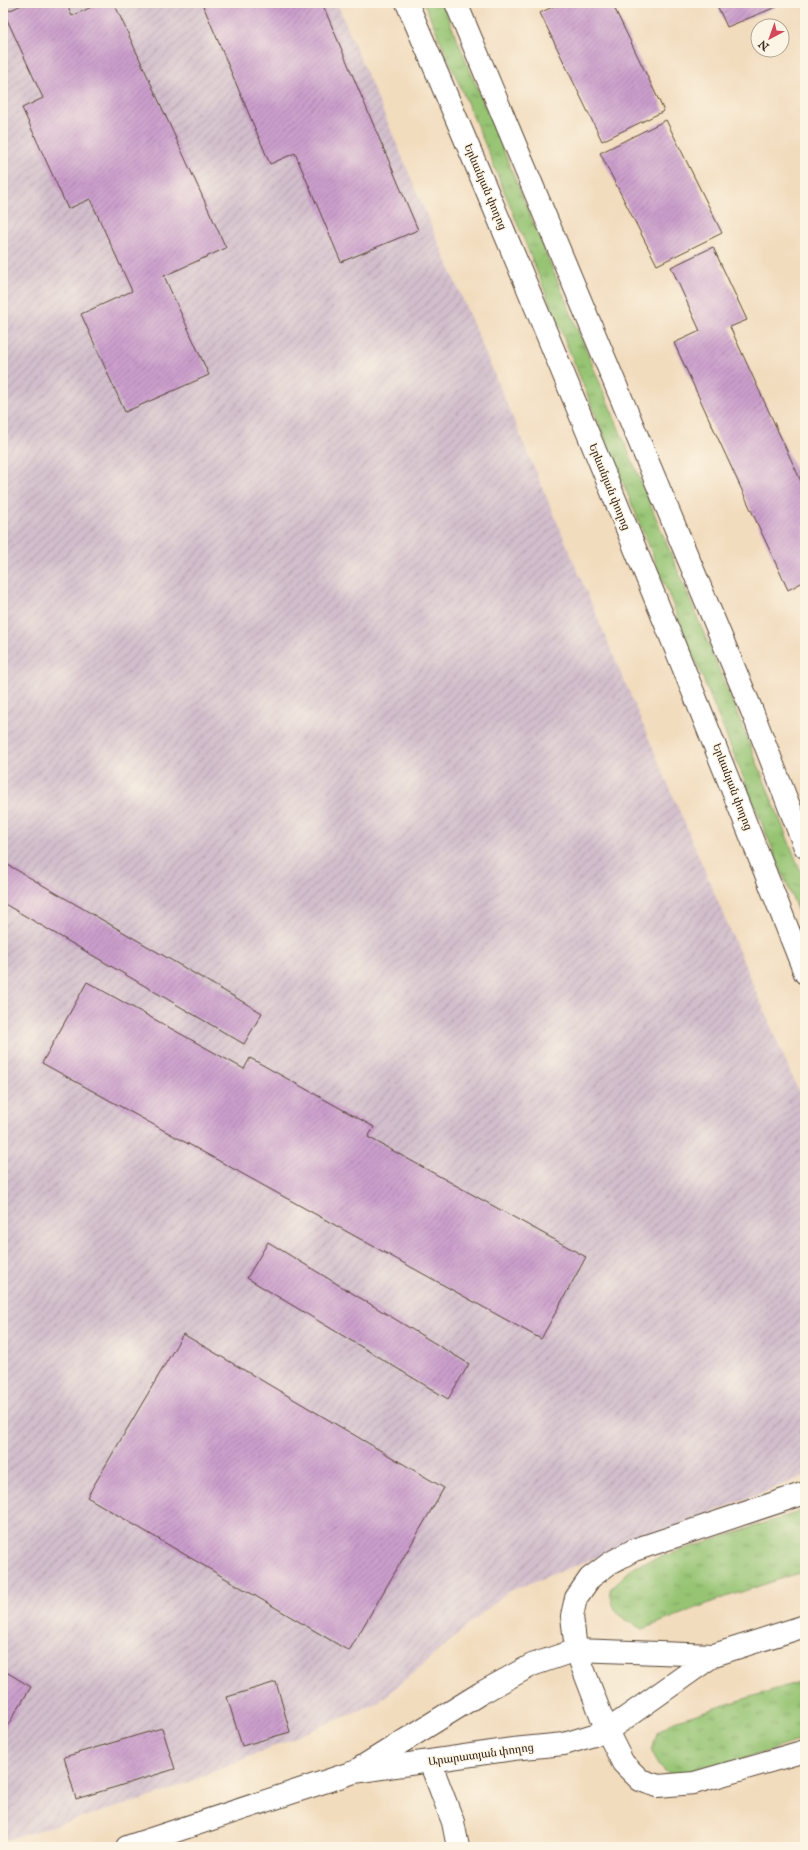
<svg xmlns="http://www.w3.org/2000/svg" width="808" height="1850" viewBox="0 0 808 1850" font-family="'IM FELL English','Noto Serif Armenian',serif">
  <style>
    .industrial { fill: url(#industrial-furrows) }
    .grass { fill: url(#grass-tufts); stroke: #687748 }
    .building { fill: url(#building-hatch) }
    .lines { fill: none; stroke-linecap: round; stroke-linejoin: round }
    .minor-casing { stroke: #564536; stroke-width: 24 }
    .secondary-casing { stroke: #564536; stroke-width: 24 }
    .trunk-casing { stroke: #564536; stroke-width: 24 }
    .minor { stroke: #fff; stroke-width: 22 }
    .secondary { stroke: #fff; stroke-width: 22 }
    .trunk { stroke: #fff; stroke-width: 22 }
    .labels { text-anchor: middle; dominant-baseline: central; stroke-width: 3; stroke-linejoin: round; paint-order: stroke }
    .street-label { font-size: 11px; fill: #3b2a1e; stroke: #fcf5e5 }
  </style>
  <defs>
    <pattern id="industrial-furrows" width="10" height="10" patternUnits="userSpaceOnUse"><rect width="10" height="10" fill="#d1bdcb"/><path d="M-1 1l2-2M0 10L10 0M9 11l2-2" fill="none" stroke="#ab9aa4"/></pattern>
    <pattern id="grass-tufts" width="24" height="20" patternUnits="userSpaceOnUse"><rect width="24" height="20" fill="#96c473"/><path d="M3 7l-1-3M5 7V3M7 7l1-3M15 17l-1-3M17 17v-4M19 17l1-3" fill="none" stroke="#7c9f5e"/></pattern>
    <pattern id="building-hatch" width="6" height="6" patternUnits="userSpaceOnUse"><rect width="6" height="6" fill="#cb9ecc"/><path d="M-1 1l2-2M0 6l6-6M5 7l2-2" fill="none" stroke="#a681a5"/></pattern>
  </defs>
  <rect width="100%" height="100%" fill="#fcf5e5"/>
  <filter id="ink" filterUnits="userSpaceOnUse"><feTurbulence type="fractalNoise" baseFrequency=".025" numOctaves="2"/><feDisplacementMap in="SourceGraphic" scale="8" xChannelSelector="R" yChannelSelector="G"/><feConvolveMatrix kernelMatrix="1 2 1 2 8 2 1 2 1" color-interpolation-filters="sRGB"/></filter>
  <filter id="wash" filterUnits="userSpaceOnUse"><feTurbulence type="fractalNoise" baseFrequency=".012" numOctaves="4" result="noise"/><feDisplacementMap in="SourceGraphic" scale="16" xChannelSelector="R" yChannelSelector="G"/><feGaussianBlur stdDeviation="0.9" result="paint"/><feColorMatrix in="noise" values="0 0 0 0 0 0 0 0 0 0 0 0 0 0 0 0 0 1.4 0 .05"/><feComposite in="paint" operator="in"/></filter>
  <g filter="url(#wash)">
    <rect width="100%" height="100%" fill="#f2dcbe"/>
    <path class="industrial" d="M3,3h334l468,1104v369l-298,116 -128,110 -221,93 -155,46z"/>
    <path class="grass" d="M424,3h18l295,710 68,169v47l-320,-785z
      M805,1510v61l-88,29 -74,29c-23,-12 -30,-13 -33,-40l26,-24z
      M805,1680v59c-24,7 -115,40 -134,35 -10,-3 -15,-15 -19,-23l5,-18 17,-12z"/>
    <g id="blocks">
      <path class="building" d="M26,3h40l6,13 28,-13h14l112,245 -62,28 45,99 -84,37 -44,-98 51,-23 -42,-92 -22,10 -46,-101 21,-10 -39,-85z
        M202,3h120l96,227 -77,32 -46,-109 -25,11z
        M560,3h52l52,108 -62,30 -62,-128z
        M716,3h59l1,4 -49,20z
        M666,120l56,113 -65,32 -57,-112z
        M713,247l34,73 -17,7 75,163v91l-17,9 -114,-247 26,-12 -29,-64z
        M3,862l259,151 -18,31 -241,-141z
        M87,982l157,87 6,-11 124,69 -6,10 218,120 -45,82 -499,-276z
        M268,1242l201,122 -21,35 -201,-121z
        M183,1334l261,154 -95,163 -262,-154z
        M3,1670l28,17 -28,46z
        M276,1682l14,50 -48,14 -15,-49z
        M162,1728l13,41 -99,30 -12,-42z"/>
    </g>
  </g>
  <g filter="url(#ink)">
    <use href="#blocks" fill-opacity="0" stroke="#564536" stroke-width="1"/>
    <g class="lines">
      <defs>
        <path id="minor" d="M430,1762l23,60 5,25"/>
        <path id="secondary" d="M360,1768l121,-75 51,-28 44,-15
          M127,1847l227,-75 159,-23 51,-5 43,-13"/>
        <path id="trunk" d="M407,3c138,321 270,645 398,970
          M456,3l296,708 53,136
          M805,1493l-171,57 -24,13 -20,15 -14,20 -4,18 4,34 31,81 16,32 17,17 18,6 36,-3 111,-32
          M576,1650l138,5
          M607,1731l107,-76 91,-29"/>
      </defs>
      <use href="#minor" class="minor-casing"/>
      <use href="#secondary" class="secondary-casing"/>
      <use href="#trunk" class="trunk-casing"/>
      <use href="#minor" class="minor"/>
      <use href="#secondary" class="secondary"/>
      <use href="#trunk" class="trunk"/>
    </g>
  </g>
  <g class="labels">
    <g class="street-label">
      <text transform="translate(485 187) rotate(67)">Երևանյան փողոց</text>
      <text transform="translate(609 487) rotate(68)">Երևանյան փողոց</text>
      <text transform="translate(732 787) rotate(69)">Երևանյան փողոց</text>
      <text transform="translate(481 1755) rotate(-8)">Արարատյան փողոց</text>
    </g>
  </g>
  <rect width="808" height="1850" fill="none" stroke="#fcf5e5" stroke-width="16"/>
  <g transform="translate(770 38) rotate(221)"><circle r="19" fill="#fcf5e5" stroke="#afa495"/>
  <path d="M0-3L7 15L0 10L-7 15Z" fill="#d1495b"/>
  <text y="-6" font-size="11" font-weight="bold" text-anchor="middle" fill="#3b2a1e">N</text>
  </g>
</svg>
